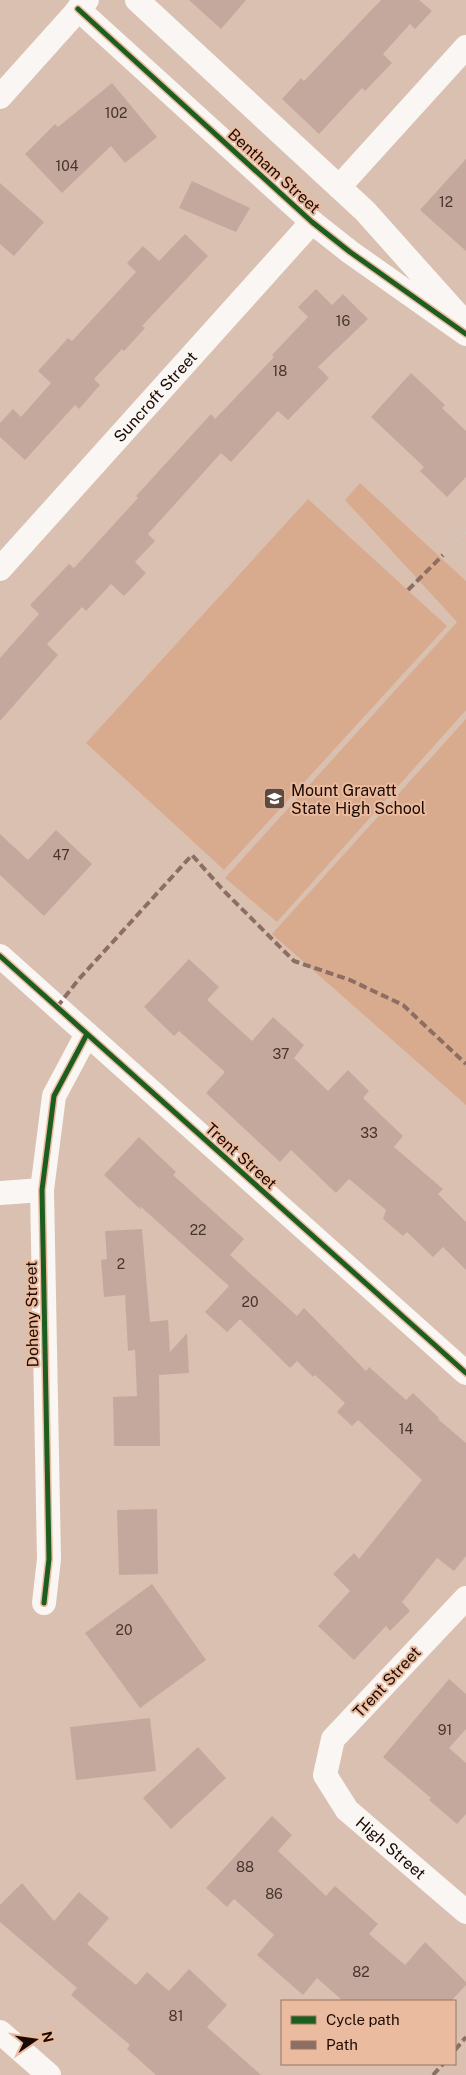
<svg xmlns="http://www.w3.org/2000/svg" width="466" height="2075" viewBox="0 0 466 2075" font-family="'Public Sans',sans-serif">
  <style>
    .green { fill: #d9ab8e }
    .building { fill: #c4a89e }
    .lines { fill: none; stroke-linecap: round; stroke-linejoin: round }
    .path { stroke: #cfc7c2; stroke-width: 3; stroke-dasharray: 2.5 2.5; stroke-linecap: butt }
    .minor { stroke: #f9f6f3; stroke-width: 24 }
    .quiet { stroke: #8d6e63; stroke-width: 4; stroke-dasharray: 8 4; stroke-linecap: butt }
    .cycleway-casing { stroke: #ebbb9f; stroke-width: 8 }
    .cycleway { stroke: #1b5e20; stroke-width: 5 }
    .labels { text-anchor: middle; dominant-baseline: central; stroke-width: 4; stroke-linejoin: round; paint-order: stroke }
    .number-label { font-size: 14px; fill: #47342c }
    .street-label { font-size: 16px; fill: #1a0a03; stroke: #ebbb9f }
    .poi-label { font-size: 16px; fill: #1a0a03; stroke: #ebbb9f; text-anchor: start }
  </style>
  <rect width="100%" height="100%" fill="#dac0b0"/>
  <path class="green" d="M360,483l106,98v129l-189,212 -52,-44 232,-256 -112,-122z
    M308,499l139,127 -223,244 -138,-127z
    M466,719v386l-194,-171z"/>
  <path class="building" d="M189,0h57l-25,29z
    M381,0h38l13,11 -17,18 -5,-5 -27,30 9,9 -27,28 -3,-3 -43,46 -37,-35 19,-21 3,3z
    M112,83l45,54 -32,26 -14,-17 -49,47 -37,-39 30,-30 3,3z
    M466,159v92l-46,-41z
    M192,181l58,27 -14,24 -57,-24z
    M0,183l44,39 -30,34 -14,-12z
    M185,234l23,22 -66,70 3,2 -21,23 -2,-2 -28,30 6,6 -21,24 -4,-4 -50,55 -25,-23v-14l13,-14 8,8 30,-34 -13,-12 30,-33 4,3 64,-69 -9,-9 16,-17 16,15z
    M316,289l16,16 11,-11 25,25 -50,48 11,11 -41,42 -10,-9 -47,51 -10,-9 -73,81 7,7 -20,21 11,11 -22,23 -13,-12 -25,27 -4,-4 -35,37 11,11 -58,66v-63l39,-44 -9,-9 39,-41 5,4 64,-70 -2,-2 75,-82 4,5 59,-62 -2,-2 36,-38 -10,-10z
    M411,373l34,32 -3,3 24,23v46l-19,20 -27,-26 4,-4 -53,-50z
    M56,830l36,34 -48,52 -44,-41v-41l28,26z
    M189,959l30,28 -12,13 45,41 21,-24 31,28 -10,13 34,33 20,-21 21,21 -6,7 40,38 -9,11 49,42 -5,5 28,28v48l-23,-23 -10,10 -26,-25 -4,4 -20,-17 3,-9 -37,-31 -13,14 -45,-43 -11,12 -74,-69 19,-21 -46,-41 -5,5 -30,-29z
    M139,1137l37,35 -3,3 71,64 -14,16 67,61 7,-8 62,63 3,-4 37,33 7,-7 26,25 -1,1 28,24v113l-12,15 -17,-13 -35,44 8,9 -20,20 -4,-5 -32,34 -36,-34 32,-35 -17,-17 21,-21 5,6 63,-79 -64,-60 -6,6 -15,-14 8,-9 -30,-28 -2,2 -16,-16 -7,7 -50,-49 -13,13 -22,-20 24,-26 -89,-80 1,4 -37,-35z
    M142,1229l8,93 18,-2 2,32 17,-19 2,40 -30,2 1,71h-46l-1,-49 24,-1 -2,-46 -7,1 -3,-56 -21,2 -3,-37 6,-1 -2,-28z
    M157,1509l1,65 -39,1 -2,-65z
    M152,1584l54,76 -66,48 -55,-75z
    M449,1679l17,15v35l-17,19 17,15v51l-9,10 -28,-24 2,-2 -48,-41z
    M150,1718l6,53 -80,9 -6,-53z
    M198,1747l28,31 -55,51 -28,-31z
    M272,1816l20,19 -14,16 48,45 9,-10 43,38 -9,10 36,31 20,-23 41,40v3l-15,16h-108l-26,-23 -14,17 -46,-40 17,-20 -40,-36 -7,8 -21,-19z
    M22,1883l32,38 25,-29 30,26 -22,26 49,41 11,-13 22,19 20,-22 38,36 -20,22 54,48h-105l-29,-26 3,-4 -59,-50 6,-7 -77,-66v-17z"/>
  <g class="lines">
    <path class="path" d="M443,555l23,-24"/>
    <g class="minor">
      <path d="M137,0l228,211 100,112"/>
      <path d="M78,9l234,213 38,30 116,82"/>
      <path d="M0,97l87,-97"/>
      <path d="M339,187l127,-140"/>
      <path id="s1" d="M0,569l312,-347"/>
      <path d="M0,956l466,417"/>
      <path d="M0,1193l42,-3"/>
      <path id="s2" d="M466,1598l-133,141 -8,36 22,35 119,102"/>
      <path d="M44,1603l5,-44 -7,-369 12,-94 33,-62"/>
      <path d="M0,2032l49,43"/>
    </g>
    <path class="quiet" d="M408,590l35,-35
      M57,1007l22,-28 113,-124 32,36 70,70 56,19 53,25 63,59
      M455,2050l11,-13
      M433,2075l10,-11"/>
    <defs>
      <path id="cycleway" d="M78,9l234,213 38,30 116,82
        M0,956l466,417
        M44,1603l5,-44 -7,-369 12,-94 33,-62"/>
    </defs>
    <use href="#cycleway" class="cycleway-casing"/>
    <use href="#cycleway" class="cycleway"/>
  </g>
  <defs>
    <symbol id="school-square" viewBox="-11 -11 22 22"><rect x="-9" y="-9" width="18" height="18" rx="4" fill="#5d4a40" stroke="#ebbb9f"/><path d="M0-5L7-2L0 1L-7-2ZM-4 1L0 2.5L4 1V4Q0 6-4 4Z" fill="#fff"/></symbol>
  </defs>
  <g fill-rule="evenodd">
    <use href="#school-square" x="262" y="786" width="25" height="25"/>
  </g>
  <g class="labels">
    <g class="number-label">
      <text x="116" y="113">102</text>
      <text x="67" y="166">104</text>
      <text x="446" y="202">12</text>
      <text x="343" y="321">16</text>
      <text x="280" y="371">18</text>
      <text x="61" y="855">47</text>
      <text x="281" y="1054">37</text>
      <text x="369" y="1133">33</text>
      <text x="198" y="1230">22</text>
      <text x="121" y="1264">2</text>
      <text x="250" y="1302">20</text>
      <text x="406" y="1429">14</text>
      <text x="124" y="1630">20</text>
      <text x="445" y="1730">91</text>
      <text x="245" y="1867">88</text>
      <text x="274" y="1894">86</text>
      <text x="361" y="1972">82</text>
      <text x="176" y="2016">81</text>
    </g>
    <g class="street-label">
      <text transform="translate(274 171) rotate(42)">Bentham Street</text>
      <text stroke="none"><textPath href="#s1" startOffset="232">Suncroft Street</textPath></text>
      <text transform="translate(241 1156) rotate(42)">Trent Street</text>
      <text transform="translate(32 1314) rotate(-91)">Doheny Street</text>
      <text transform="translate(387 1682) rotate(-47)">Trent Street</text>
      <text stroke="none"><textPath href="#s2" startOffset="330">High Street</textPath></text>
    </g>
    <g class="poi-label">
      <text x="291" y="790">Mount Gravatt<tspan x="291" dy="18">State High School</tspan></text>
    </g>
  </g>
  <rect x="281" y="2000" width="175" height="65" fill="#ebbb9f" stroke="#977461"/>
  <rect x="291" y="2016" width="25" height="8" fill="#1b5e20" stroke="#977461"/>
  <text x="326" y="2025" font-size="15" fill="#1a0a03">Cycle path</text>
  <rect x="291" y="2041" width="25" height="8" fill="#8d6e63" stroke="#977461"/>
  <text x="326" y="2050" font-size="15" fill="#1a0a03">Path</text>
  <g transform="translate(35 2040) rotate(77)" stroke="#ebbb9f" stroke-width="4" paint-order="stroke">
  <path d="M0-4L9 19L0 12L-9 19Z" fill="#1a0a03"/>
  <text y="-8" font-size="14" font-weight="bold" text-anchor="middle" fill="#1a0a03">N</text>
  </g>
</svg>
